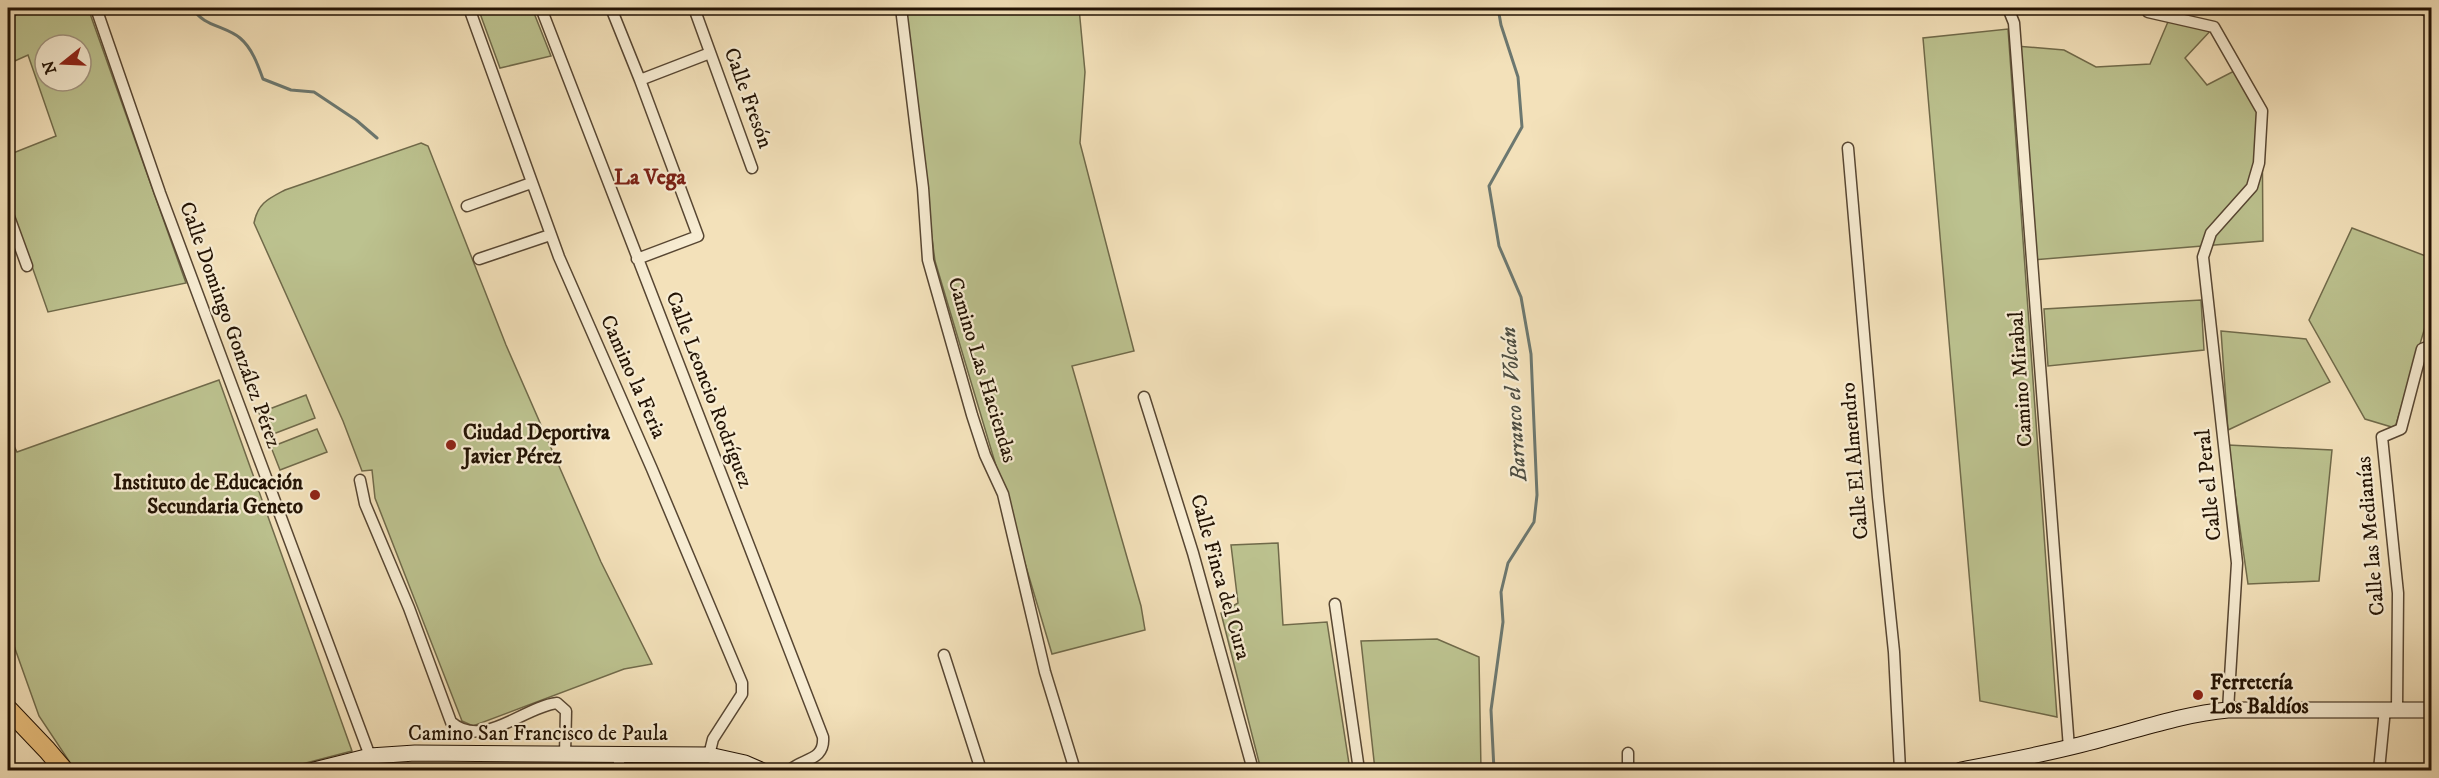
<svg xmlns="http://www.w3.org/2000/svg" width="2439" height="778" viewBox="0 0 2439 778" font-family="'IM FELL DW Pica',serif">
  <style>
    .green { fill: #bcc28f; stroke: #706a4a; stroke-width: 1.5; fill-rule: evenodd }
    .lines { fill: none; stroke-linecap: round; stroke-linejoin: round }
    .stream { stroke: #6c7870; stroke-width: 3 }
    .minor-casing { stroke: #574632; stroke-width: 13 }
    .secondary-casing { stroke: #231304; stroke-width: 17 }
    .primary-casing { stroke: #231304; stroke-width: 20 }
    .minor { stroke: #f7ecd2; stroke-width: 10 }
    .secondary { stroke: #f7ecd2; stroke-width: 15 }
    .primary { stroke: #eac07d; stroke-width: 18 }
    .poi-dot { fill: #8f2418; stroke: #f7ecd2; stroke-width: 2 }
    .labels { text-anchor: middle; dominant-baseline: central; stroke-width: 4.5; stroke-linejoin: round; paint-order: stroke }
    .street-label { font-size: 21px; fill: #231304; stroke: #f7ecd2 }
    .poi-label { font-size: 21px; font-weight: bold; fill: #231304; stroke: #f7ecd2; text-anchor: start }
    .neighbourhood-label { font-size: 22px; font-weight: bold; fill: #7a1f14; stroke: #f7ecd2 }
    .water-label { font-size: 22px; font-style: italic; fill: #4e4e43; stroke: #f7ecd2 }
  </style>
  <rect width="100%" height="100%" fill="#f3e1ba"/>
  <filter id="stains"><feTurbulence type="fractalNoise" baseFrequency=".00333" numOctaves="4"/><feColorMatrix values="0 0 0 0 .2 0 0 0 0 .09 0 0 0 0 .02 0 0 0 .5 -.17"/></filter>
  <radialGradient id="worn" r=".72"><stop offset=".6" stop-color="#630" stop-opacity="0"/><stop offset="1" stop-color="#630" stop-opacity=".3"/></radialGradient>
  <path class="green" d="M24,8h64l98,275 -138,29 -40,-114v-43l48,-19 -28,-81 -20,9v-47zM45,45h36v36h-36z
    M478,8h54l19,48 -51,12z
    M901,8h178l6,64 -5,71 54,208 -62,15 69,240 4,24 -93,24 -117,-393z
    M2410,8h21v11l-21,-10z
    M2170,17l44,10 -29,31 22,27 31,-16 24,42 1,130 -231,19 -16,-214 48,4 32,17 54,-3z
    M2008,29l49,688 -77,-16 -57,-663z
    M421,143l7,3 78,199 95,217 51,102 -28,5 -151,57 -11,-5 -87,-223 -3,-28 -10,1 -19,-50 -89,-198c4,-20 14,-24 31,-33z
    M2352,228l79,30v49l-36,121 -30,-9 -56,-99z
    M2201,300l3,50 -156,16 -4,-57z
    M2221,331l85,8 24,43 -102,48z
    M219,380l133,371 -73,19h-204l-36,-54 -31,-87v-195l9,18z
    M306,395l9,23 -47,18 -9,-23z
    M317,429l10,23 -47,18 -9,-23z
    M2228,445l104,5 -13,131 -71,3z
    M1278,543l5,82 44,-3 23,148h-89l-40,-157 17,-10 -7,-58z
    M1437,639l42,18 2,113h-106l-14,-129z"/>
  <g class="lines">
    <path class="stream" d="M193,8c9,18 33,18 47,30 12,10 18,27 23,41l28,11 23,2 42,28 21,18
      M1494,770l-3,-60 12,-88 -2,-30 7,-29 26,-41 3,-27 -6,-141 -10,-57 -22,-51 -10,-60 33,-59 -4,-50 -17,-52 -3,-17"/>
    <defs>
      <path id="minor" d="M96,8l64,185 210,563
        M469,8l90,249 93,212 90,214v11l-29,45 -4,16
        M541,8l282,729c2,24 -20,21 -33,33
        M611,8l29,72 58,156 -61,23
        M694,8l58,160
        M901,8l22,180 5,72 44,155 13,40 18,39 42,178 30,98
        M2008,8l6,15 55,725
        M2146,8l2,4 66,15 48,84 -3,52 -7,24 -41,46 -8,24 34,306 -9,147
        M640,80l70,-27
        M1848,148l30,349 16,155 6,118
        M467,206l64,-23
        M8,214l19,52
        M479,259l71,-24
        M1144,397l49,156 60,217
        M360,480l5,24 44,104 42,114c32,28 72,-15 106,-19l9,8 -1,43
        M1335,604l24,166
        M944,655l37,115
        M2397,709l1,-116 -16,-156 19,-8 21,-80 10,-4
        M1628,753v17
        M618,754l2,16
        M2379,770l6,-61"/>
      <path id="secondary" d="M8,11l4,-3
        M314,770l56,-14 45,-3 294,2 36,8 16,7
        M1961,770c47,-9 95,-18 141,-31 42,-11 82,-25 126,-29h204"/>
      <path id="primary" d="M8,709l39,41 17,20"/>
    </defs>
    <use href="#minor" class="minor-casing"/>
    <use href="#secondary" class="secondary-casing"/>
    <use href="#primary" class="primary-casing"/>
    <use href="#minor" class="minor"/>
    <use href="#secondary" class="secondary"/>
    <use href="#primary" class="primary"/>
  </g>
  <g class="poi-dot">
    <circle cx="451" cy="445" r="6"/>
    <circle cx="315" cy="495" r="6"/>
    <circle cx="2198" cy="695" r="6"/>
  </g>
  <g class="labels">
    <g class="street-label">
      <text transform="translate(748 98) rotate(70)">Calle Fresón</text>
      <text transform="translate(230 325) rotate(70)">Calle Domingo González Pérez</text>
      <text transform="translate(982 370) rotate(73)">Camino Las Haciendas</text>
      <text transform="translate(633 377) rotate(66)">Camino la Feria</text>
      <text transform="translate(2021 379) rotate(-94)">Camino Mirabal</text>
      <text transform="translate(709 390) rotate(69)">Calle Leoncio Rodríguez</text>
      <text transform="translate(1855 461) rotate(-95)">Calle El Almendro</text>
      <text transform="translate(2209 485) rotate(-96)">Calle el Peral</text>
      <text transform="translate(2371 536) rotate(-95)">Calle las Medianías</text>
      <text transform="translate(1220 577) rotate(74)">Calle Finca del Cura</text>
      <text x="538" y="734">Camino San Francisco de Paula</text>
    </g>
    <g class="poi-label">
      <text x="463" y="433">Ciudad Deportiva<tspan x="463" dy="24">Javier Pérez</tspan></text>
      <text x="303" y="483" text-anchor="end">Instituto de Educación<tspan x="303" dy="24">Secundaria Geneto</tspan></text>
      <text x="2210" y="683">Ferretería<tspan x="2210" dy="24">Los Baldíos</tspan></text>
    </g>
    <g class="neighbourhood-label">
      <text x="650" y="177">La Vega</text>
    </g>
    <g class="water-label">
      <text transform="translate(1514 404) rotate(-94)">Barranco el Volcán</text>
    </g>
  </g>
  <rect width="2439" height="778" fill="none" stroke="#f3e1ba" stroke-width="30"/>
  <rect x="9" y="9" width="2421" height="760" fill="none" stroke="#231304" stroke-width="3"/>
  <rect x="15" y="15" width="2409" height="748" fill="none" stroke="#231304" stroke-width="1.5"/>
  <g transform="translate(63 63) rotate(252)"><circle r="28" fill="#f7ecd2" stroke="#a29580" stroke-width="1.5"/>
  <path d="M0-4.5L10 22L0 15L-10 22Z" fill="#8f2418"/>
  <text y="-9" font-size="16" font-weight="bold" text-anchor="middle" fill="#231304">N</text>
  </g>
  <rect width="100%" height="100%" filter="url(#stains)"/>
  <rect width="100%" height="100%" fill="url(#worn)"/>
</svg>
